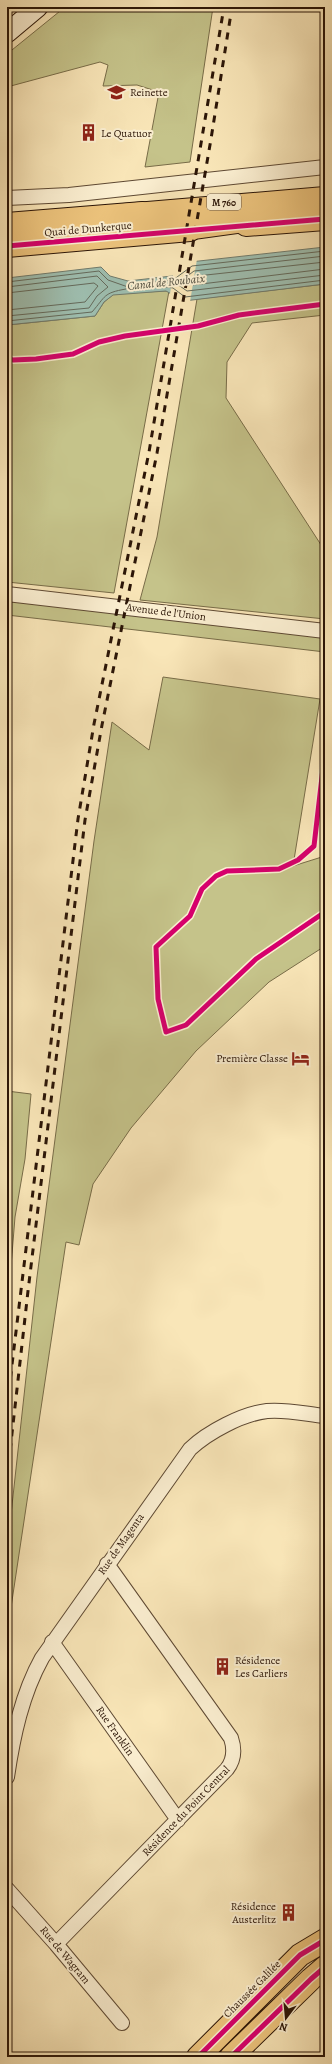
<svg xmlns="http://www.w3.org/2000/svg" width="332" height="2064" viewBox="0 0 332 2064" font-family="Alegreya,serif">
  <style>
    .green { fill: #c5c38a; stroke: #786c48 }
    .water { fill: #9ebfb1; stroke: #707b6d }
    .pier { fill: #f9e6b8 }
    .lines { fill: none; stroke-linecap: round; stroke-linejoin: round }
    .shore { stroke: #646a5c; stroke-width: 1 }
    .street-casing { stroke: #5e4933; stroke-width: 16 }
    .secondary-casing { stroke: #2b1507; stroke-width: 21 }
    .primary-casing { stroke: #2b1507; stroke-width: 24 }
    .highway-casing { stroke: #2b1507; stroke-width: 24 }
    .street { stroke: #fbefd1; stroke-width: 14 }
    .secondary { stroke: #fbefd1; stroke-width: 19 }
    .primary { stroke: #ecc37c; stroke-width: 22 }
    .highway { stroke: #ecc37c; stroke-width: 22 }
    .rail { stroke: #2b1507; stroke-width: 3; stroke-dasharray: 7 7; stroke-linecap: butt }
    .cycleway-casing { stroke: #fbefd1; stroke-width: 8 }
    .cycleway { stroke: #d6006c; stroke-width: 5 }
    .labels { text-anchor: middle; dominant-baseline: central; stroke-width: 4; stroke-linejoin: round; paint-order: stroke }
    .shield { fill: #fbefd1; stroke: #695644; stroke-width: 1 }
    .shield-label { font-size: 10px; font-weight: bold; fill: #2b1507 }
    .poi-label { font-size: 11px; fill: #2b1507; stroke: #fbefd1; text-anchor: start }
    .street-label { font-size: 11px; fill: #2b1507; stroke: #fbefd1 }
    .water-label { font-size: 12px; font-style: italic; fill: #535042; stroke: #fbefd1 }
  </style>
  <rect width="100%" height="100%" fill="#f9e6b8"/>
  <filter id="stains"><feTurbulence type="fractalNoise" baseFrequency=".005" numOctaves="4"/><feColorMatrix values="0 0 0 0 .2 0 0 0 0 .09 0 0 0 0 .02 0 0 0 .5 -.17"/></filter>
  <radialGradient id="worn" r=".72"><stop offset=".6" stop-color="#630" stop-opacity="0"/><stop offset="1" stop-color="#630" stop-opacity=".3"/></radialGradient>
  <path class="green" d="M65,7h148l-23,155 -45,5 14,-75 -22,-7 -34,1 5,-21 -8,-3 -93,25v-33z
    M325,284v31l-73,8 -25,39 -1,36 99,153v68l-185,-19 17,-63 40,-238z
    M163,291h6l-55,302 -107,-11v-257l88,-9 9,-14 10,-8z
    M7,601l318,36v15l-318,-37z
    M163,677l157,22 -27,167 32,-10v90l-56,36 -73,69 -65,77 -38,56 -14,61 -13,-3 -59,392v-83l30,-274 57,-436 18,-119 37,28z
    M7,1091l24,3 -6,65 -10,58 -8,99z"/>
  <path class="water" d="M325,247v37l-141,17 -18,-10 -53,4 -9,7 -9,14 -88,9v-47l94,-11 9,9 18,5 44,-5 18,-14z"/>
  <path class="pier" d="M197,259l-7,43 -7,1 -13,-9 3,-21 16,-13z"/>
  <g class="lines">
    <path class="shore" d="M325,251l-133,15 -19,14 -37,4 -1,2 2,2 30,-1 6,1 12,9 140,-17
      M325,256l-131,15 -17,13 10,7 138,-16
      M325,262l-128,14 -6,7 2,2 132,-16
      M7,282l92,-11 9,9 20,7 -2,2c-23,4 -20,7 -34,23l-85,9
      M7,287l90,-11 11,11 -11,9 -8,12 -82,8
      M7,293l87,-10 4,3 -13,16 -78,8"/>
    <defs>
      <path id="street" d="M7,198l62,-3 256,-28
        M7,594l318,37
        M52,1642l126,178
        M7,1777c6,-41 15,-83 35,-119l148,-209c18,-17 52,-35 77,-38 18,-2 39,3 58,5
        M7,1889l49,55 66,79
        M56,1944l171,-175c7,-9 8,-19 4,-31l-124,-174"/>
      <path id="secondary" d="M7,33l31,-26"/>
      <path id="primary" d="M7,224l136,-11
        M246,225l79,-6
        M7,246l183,-16
        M198,2057l102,-102 25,-15
        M231,2057l80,-78 14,-12"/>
      <path id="highway" d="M124,215l201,-17
        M171,231l96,-13"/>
    </defs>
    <use href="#street" class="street-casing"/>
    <use href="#secondary" class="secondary-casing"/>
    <use href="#primary" class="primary-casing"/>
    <use href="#highway" class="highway-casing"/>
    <use href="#street" class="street"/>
    <use href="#secondary" class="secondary"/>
    <use href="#primary" class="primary"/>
    <use href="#highway" class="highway"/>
    <path class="rail" d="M7,1406l71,-587 16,-95 55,-272 75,-445
      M7,1478l21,-187 57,-471 17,-95 55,-272 54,-314 21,-132"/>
    <defs>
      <path id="cycleway" d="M7,246l318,-27
        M7,358l6,2 23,-1 37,-5 26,-12 26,-6 73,-10 41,-11 86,-11
        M325,751l-11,95 -16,14 -19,9 -52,2 -11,5 -14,13 -12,27 -34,31 2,52 8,33 20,-7 70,-66 69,-47
        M198,2057l102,-102 25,-15
        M231,2057l80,-78 14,-12"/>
    </defs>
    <use href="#cycleway" class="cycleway-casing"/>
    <use href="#cycleway" class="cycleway"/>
  </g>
  <defs>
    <symbol id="school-bare" viewBox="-9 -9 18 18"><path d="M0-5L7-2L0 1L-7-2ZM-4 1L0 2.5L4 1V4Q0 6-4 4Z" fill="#8f2418" stroke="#fbefd1" stroke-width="2.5" paint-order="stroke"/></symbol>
    <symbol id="building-bare" viewBox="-9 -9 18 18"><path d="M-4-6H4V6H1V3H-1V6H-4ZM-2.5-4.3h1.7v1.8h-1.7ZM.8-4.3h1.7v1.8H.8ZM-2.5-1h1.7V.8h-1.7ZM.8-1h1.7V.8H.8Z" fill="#8f2418" stroke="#fbefd1" stroke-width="2.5" paint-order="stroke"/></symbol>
    <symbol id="hotel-bare" viewBox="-9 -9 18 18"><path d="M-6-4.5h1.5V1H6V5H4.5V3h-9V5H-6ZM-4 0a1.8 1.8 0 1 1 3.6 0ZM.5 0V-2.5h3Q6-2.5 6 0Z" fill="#8f2418" stroke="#fbefd1" stroke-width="2.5" paint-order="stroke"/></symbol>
  </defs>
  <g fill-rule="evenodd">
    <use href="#school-bare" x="104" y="80" width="25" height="25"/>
    <use href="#building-bare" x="76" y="120" width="25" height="25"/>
    <use href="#hotel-bare" x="288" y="1046" width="25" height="25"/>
    <use href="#building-bare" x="210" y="1654" width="25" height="25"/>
    <use href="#building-bare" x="276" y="1900" width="25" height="25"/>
  </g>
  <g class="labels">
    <rect class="shield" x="207" y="194" width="34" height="16" rx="3"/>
    <g class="shield-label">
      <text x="224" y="202">M 760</text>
    </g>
    <g class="poi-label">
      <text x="130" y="92">Reinette</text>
      <text x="101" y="133">Le Quatuor</text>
      <text x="288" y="1058" text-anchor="end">Première Classe</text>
      <text x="235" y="1660">Résidence<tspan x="235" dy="13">Les Carliers</tspan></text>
      <text x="276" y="1906" text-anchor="end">Résidence<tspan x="276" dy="13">Austerlitz</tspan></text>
    </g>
    <g class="street-label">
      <text transform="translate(88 229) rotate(-5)">Quai de Dunkerque</text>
      <text transform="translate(166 612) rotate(7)">Avenue de l'Union</text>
      <text transform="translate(121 1544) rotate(-55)">Rue de Magenta</text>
      <text transform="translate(115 1731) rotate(55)">Rue Franklin</text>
      <text transform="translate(186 1811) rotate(-46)">Résidence du Point Central</text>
      <text transform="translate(65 1955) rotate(50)">Rue de Wagram</text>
      <text transform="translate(252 1989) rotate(-45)">Chaussée Galilée</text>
    </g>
    <g class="water-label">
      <text transform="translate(166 282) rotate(-6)">Canal de Roubaix</text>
    </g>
  </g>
  <rect width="332" height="2064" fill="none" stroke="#f9e6b8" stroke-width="24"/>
  <rect x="8" y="8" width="316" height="2048" fill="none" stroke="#2b1507" stroke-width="2"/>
  <rect x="12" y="12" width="308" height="2040" fill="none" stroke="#2b1507"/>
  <g transform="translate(286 2018) rotate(196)" stroke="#fbefd1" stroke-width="3" paint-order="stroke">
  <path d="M0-3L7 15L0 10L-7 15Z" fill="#2b1507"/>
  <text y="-6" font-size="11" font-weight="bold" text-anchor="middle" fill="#2b1507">N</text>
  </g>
  <rect width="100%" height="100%" filter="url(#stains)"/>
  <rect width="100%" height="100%" fill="url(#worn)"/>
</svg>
